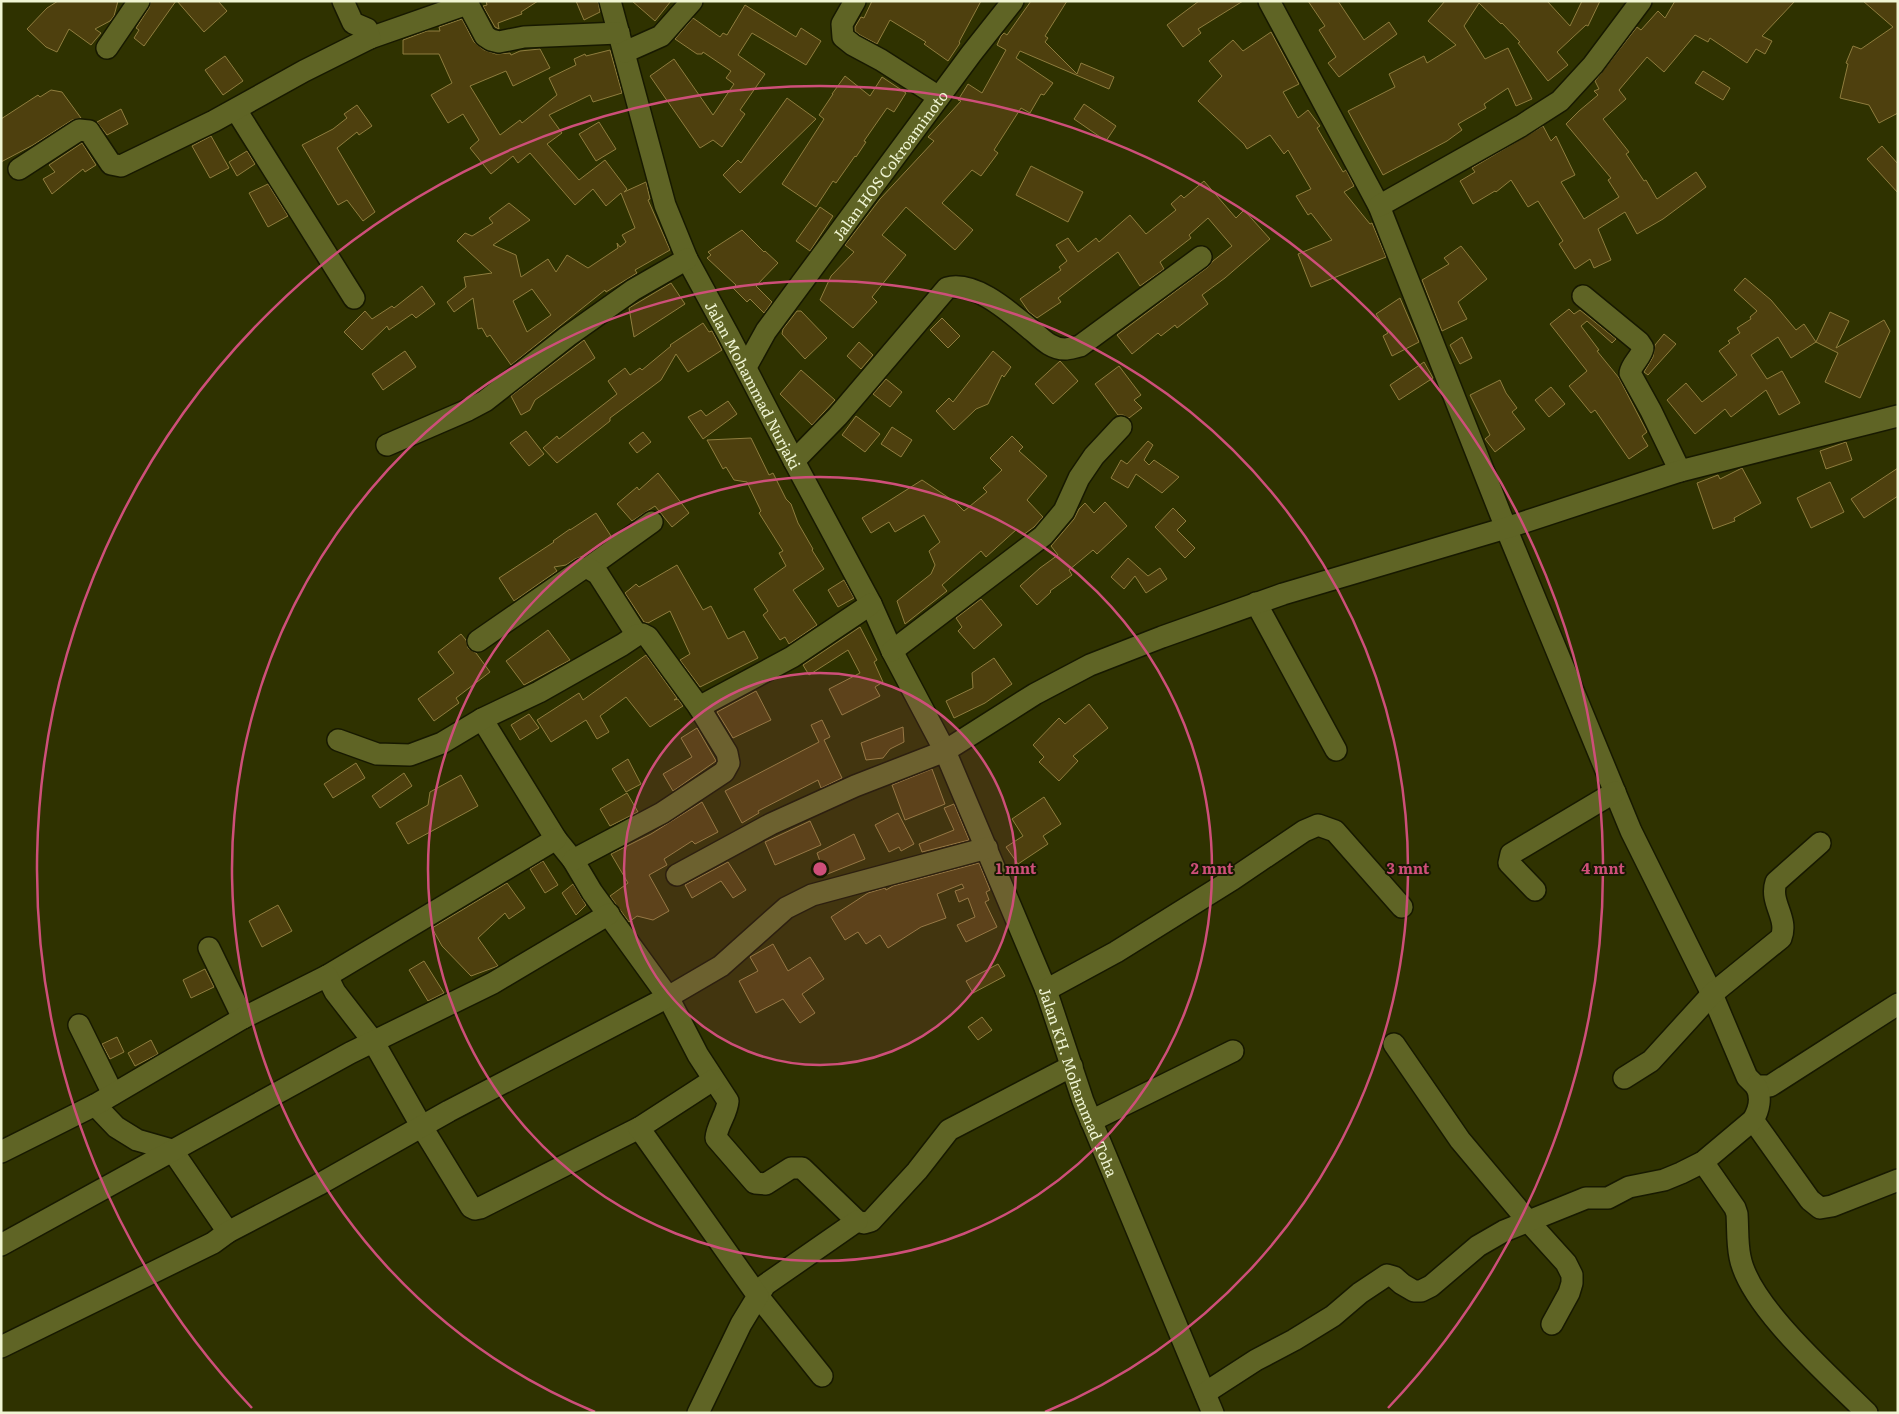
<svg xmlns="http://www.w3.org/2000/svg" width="1899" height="1414" viewBox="0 0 1899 1414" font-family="Literata,serif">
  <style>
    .building { fill: #4e400e; stroke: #8f7d3e; fill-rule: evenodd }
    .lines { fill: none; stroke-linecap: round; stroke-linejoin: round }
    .minor-casing { stroke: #171900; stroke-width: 24 }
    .minor { stroke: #5f6425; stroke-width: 21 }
    .ring { fill: none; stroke: #ce4f79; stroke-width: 2.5 }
    .labels { text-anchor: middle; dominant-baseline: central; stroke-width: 4; stroke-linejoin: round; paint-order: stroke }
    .street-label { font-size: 15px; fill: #f0f5d4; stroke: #171901 }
    .centre { fill: #ce4f79; stroke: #171901; stroke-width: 2.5 }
    .ring-label { font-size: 15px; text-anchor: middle; font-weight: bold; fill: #ce4f79; stroke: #171901; stroke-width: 4; stroke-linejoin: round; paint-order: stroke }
  </style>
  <rect width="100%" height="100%" fill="#2f3200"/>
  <path class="building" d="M58,1h60l-4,15 -4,5 -15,8 6,4 -10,12 -22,-16 -12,23 -11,-5 -19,-18 20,-21z
    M151,1h25l-32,45 -10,-8 5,-8 -3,-2 13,-20z
    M177,1h41l9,10 -23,21z
    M486,1h52l-17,11 1,2 -24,9 1,6 -4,-2 -12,-21 4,-1z
    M576,1h22l2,11 -16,8z
    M632,1h39l-16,20z
    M872,1h109l-22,41 1,1 -12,18 -24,-17 2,-2 -36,-22 -13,24 -17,-9 -5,-4v-4l6,-10 3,1z
    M1031,1h36l-22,35 3,2 -3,4 32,32 4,-11 33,14 -5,12 -89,-38 -4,7 37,25 -9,12 -3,-1 -11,19 -9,-5 -27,42 4,3 -17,23 -9,-6 -30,33 31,27 -18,20 -49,-43 -24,28 24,20 -34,42 5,5 -24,26 -33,-28 11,-24 23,-24 -9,-7 35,-46 54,-58 -6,-4 33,-36 -3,-1 10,-16 14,9 24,-43 -9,-5 4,-9 3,-3 3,2z
    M1199,1h44l-45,28 3,4 -18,14 -16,-22z
    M1308,1h30l26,39 25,-18 8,12 -58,43 -11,-14 8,-6 -17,-27 6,-4z
    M1445,1h102l23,25 12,-25h18l-12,25 -2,-1 -29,27 11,13 -20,16 -30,-38 2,-1 -18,-19 -1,1 -22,-21 -15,23 21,33 23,-11 24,51 -16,7 -8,-18 -24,16 2,4 -28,16 4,6 -15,11 -64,34 -35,-64 47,-24 -6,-13 35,-18 3,7 29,-18 -28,-24z
    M1675,1h120l-33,35 10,5 -7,13 -9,-5 -9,14 -37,-25 -2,4 -13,-7 -31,37 -17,-15 -28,33 7,9 -23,20 26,33 -3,2 18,27 2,-1 11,19 39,-27 10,15 -43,32 -26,15 -12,-22 -27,17 13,31 -17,8 -4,-9 -15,10 -16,-25 4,-3 -25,-40 -10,6 -17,-27 -15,12 -1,-1 -22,13 -13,-23 15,-9 -3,-4 71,-42 8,15 5,-5 19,39 -14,7 23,37 35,-22 -11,-17 3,-2 -45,-54 13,-13 19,-16 -4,-4 5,-2 -4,-8 42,-54 4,3 17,-19 7,7z
    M1863,1h35v112l-19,10 -10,-18 -29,-7 8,-34 -2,-1 7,-17 8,3 32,-22z
    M745,5l51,32 5,-9 20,13 -15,24 -54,-32 -14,22 27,19 -25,36 5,4 -23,33 -9,-7 -13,8 -50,-72 24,-17 39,56 21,-31 -8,-6 5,-7 -28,-19 -1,2h-5l-22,-15 18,-21 27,19 3,-4 4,2z
    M462,19l12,23 10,8 12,4 14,-1 1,2 9,-4 20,-2 10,19 -37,18 -7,-15 -36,15 30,49 20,-15 2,3 35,-28 -8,-17 27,-13 -2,-6 11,-5 1,2 24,-6 12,43 -29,9 -3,-7 -41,20 13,18 -15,11 32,36 26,-20 22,29 -3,3 22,-10 4,17 -2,1 22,50 -35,20 2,3 -31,19 -1,-2 -94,75 -21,-30 -3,2 -5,-9 -4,1 -5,-31 -19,14 -7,-10 19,-15 -2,-10 28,-4 -35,-32 8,-8 7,3 21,-13 -4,-5 20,-15 21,17 -37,25 23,10 5,22 27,-18 8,13 11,-17 21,13 30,-20 -1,-5 3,4 6,-5 -4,-7 13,-7 -14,-35 -15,13 -13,-17 -18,16 -45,-52 -12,10 -5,-7 -22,18 -21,-26 9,-8 -16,-26 -15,9 -17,-28 21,-12 -13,-29h-36v-14l24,-9h13l-1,-4zM532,289l19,26 -24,17 -14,-31z
    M1271,32l28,52 -16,8 15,26 10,-8 12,16 -3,2 26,44 3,-2 8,16 -10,6 26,32 2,-1 14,34 -75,30 -13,-33 34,-14 -21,-27 -3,2 -12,-19 15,-7 -23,-39 -4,4 -14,-19 -23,14 -3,-5 -46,-43 24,-25 -13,-15 24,-21 10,11z
    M225,56l18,25 -20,14 -18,-25z
    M1703,71l27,17 -7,12 -28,-17z
    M845,76l25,20 12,-19 24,16 -12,19 -7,-4 -23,33 2,1 -10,15 -1,-1 -19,27 -3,-2 -17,26 -34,-23 42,-65 -5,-4 14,-21h-1z
    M51,90l11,2 19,26 -9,2 -39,25 -32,17v-43l37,-24 2,2z
    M787,98l29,21 -76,74 -17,-18 15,-15 3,3z
    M1084,104l32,22 -10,15 -32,-22z
    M357,105l15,21 -13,9 -2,-3 -20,16 38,64 -12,9 -16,-21 -9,5 -36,-60 31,-16 14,-11 -3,-4z
    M121,109l7,15 -21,11 -10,-13z
    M599,122l17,27 -20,12 -17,-27z
    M211,136l18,32 -19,10 -18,-32z
    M82,143l14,22 -11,7 -2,-3 -31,25 -9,-15 12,-7 -6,-7z
    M1882,146l16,18v29l-31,-34z
    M247,151l8,13 -18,12 -8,-14z
    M1031,166l52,26 -15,30 -52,-27z
    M1204,181l32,37 8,-8 26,29 -45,39 -23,17 6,9 -31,24 -2,-3 -14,11 -3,-3 -26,21 -15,-19 91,-68 5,-6 19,-15 -24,-28 -19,17 2,3 -31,24 4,7 -24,17 -22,-34 -60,46 3,4 -24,16 -8,-6 -9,-13 41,-29 -2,-3 8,-6 -11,-16 12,-7 10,14 18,-14 3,4 31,-27 16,19 30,-24 -5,-6 10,-9 3,3z
    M268,184l20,32 -20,11 -19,-34z
    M820,207l13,9 -23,35 -14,-10z
    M742,230l22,22 1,-1 13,12 -22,23 16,16 -8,11 -14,-14 -3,3 -14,-14 3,-3 -29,-27 4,-3 -3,-3z
    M1461,246l26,33 -29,23 9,17 -25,12 -20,-51 27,-16 -5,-6z
    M1745,278l26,22 25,30 8,-6 12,18 -25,16 -13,-21 -27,18 16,24 15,-8 18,32 -21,12 -13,-25 -35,27 -6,-8 -30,25 -28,-34 19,-17 16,19 35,-27 -18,-24 11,-8 -2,-2 12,-8 -3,-5 14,-9 -1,-2 7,-6 -23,-21z
    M671,283l14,21 -51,33 -5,-29z
    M422,286l13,18 -19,14 -4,-4 -23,16 -2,-4 -25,24 -18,-18 21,-21 7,8 20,-13 2,2z
    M1400,298l19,44 -27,14 -9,-20 5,-3 -12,-19z
    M1569,309l5,5 6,-4 36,29 -4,4 -25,-22 -6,5 18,24 -2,1 22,27 28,54 -5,4 6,10 -19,13 -34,-49 -4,3 -22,-27 18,-15 -37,-47z
    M797,311h4l26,27 -22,21 -23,-25 1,-5z
    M1830,312l19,9 -13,27 48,-28 6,11 -30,67 -35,-16 13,-29 -22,-11z
    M942,318l18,18 -12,12 -18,-18z
    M703,323l6,9 3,-1 10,19 -34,22 -12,-18 -15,26 -51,38v3l-53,42 -14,-15 14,-12 2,3 58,-45 -9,-13 17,-13 5,7 10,-7 2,2 29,-24 -1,-1z
    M1664,334l12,10 -28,31 -4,-3 9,-15 2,-12z
    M1462,337l10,21 -12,6 -10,-19z
    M584,340l11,18 -60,42 -5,10 -9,5 -10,-19z
    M859,342l14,13 -12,14 -14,-13z
    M405,351l11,16 -33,23 -11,-16z
    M993,351l18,16 -7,10 -2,-2 -14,29 -12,5 -22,21 -18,-19 13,-13 4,4z
    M1060,361l18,20 -25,23 -18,-20z
    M1424,362l9,16 -34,22 -9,-15z
    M1119,366l22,29 -7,5 8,8 -13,10 -6,-3h-5l-23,-31z
    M801,370l34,30 -23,25 -32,-31z
    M886,379l16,13 -12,15 -17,-13z
    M1500,380l6,13 11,15 -5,4 13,17 -30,23 -10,-13 5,-4 -20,-40z
    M1551,387l14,17 -16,13 -14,-17z
    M728,401l9,13 -34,25 -15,-22 13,-7 5,6z
    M856,416l24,18 -15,18 -23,-17z
    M892,427l20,13 -11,17 -20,-13z
    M526,431l18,23 -15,12 -19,-23z
    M643,432l8,10 -14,11 -8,-10z
    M1012,436l11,11 -4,4 28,25 -20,24 16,17 -9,10 -11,8 -6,-6 -31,28 -5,-6 -39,34 5,6 -42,33 -8,-23 34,-27 4,-9 -6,-14 11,-9 -16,-27 -29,17 -6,-10 -18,11 -9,-15 60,-38 33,22 9,9 23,-19 -4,-4 19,-18 -12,-12z
    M751,438l18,37 4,-2 13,26 5,5 7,19 15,26 -1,1 12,19 -31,21 24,35 -28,19 -4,-7 -5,3 -17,-25 5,-4 -14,-22 32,-23 -7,-13 4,-2 -24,-38 2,-2 -14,-29 -13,-2 -8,-13 -3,2 -16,-29z
    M1148,441l5,4 -9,15 5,5 5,-5 25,17 -17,16 -26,-19 -8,14 -17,-10 10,-18 6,4z
    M1846,442l6,18 -26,9 -6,-18z
    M1742,468l19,35 -27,15 1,3 -22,8 -16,-46 21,-8 2,4z
    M1898,468v28l-34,22 -13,-19z
    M658,473l31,40 -17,14 -17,-21 -23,15 -15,-17 20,-17 2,3z
    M1830,482l14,30 -33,16 -14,-30z
    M1105,502l22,24 -30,28 -4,-4 -24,20 3,5 -22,16 1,1 -14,13 -17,-19 20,-18 18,-13 -7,-9 23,-27 5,-10 6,-6 9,10z
    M1173,508l13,13 -9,9 18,18 -10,10 -30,-31z
    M596,513l15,23 -28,20 -8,3 -9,6 -12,2 3,4 -43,30 -15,-23 55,-36 -1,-1 17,-12v1z
    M1128,558l20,18 12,-8 7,11 -21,14 -11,-17 -11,13 -13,-12z
    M677,565l26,45 8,-4 17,33 16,-8 14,27 -58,29 -20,-27 10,-6 -20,-43 -22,12 -4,-1 -19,-29 11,-9 3,3z
    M844,580l10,18 -16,9 -10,-17z
    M981,599l21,26 -28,24 -16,-18 4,-4 -6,-9z
    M860,627l17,33 -3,2 9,20 -8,5 5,9 -38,19 -13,-26 31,-16 -12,-23 -39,25 -6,-10z
    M548,630l22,30 -46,25 -18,-24z
    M461,634l5,6 2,8 8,5 14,19 -34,26 3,5 -25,18 -16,-22 36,-26 -16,-21z
    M646,655l31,43 -3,2 4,-1 5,7 -33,21 -24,-30 -26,19 9,16 -12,7 -11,-19 -35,22 -14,-22 42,-27 4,7z
    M994,658l18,26 -27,19 -31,15 -8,-17 27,-13 -1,-15z
    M756,691l15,29 -38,18 -16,-26z
    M1089,704l19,24 -35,28 5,5 -19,20 -20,-19 5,-5 -11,-12 26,-27 6,6z
    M529,714l10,14 -19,12 -9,-15z
    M822,720l8,17 -6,3 18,38 -21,10 -3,-8 -60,31 1,2 -17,10 -17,-32 94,-49 -8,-17z
    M903,727l1,15 -14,7 -7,9 -17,2 -5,-17z
    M697,728l19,33 -43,30 -10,-17 29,-17 -11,-19z
    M628,759l13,25 -15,8 -14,-23z
    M356,763l9,15 -32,20 -9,-14z
    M932,769l13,35 -40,16 -13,-35z
    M404,773l8,13 -32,22 -8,-12z
    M461,775l17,31 -70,38 -12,-21 32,-18 2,-13z
    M627,793l11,19 -28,14 -10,-17z
    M1044,797l17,27 -18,12 5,8 -30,20 -12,-17 17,-11 -11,-17z
    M702,802l16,30 -23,12 -3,-3 -28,18 3,6 -18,10 20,36 -16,9 -16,-4 -8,6 -19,-26 18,-13 -17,-29 40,-20z
    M954,804l15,36 -47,12 -3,-8 35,-14 -10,-22z
    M898,813l16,31 -13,7 -2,-4 -10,5 -14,-27z
    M810,821l11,24 -46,20 -10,-23z
    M854,834l11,25 -40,16 -8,-22z
    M543,861l15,24 -13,8 -15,-24z
    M728,862l18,28 -13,8 -12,-17 -29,17 -7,-13z
    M979,863l11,27 -4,2 3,8 -4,2 12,25 -31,15 -9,-17 18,-8 -7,-19 -9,4 -4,-11 9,-3 -2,-4 -25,10 9,24 -25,9 -33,21 -8,-13 -14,9 -8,-12 -13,8 -14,-23 37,-24 17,-5 1,2 7,-4z
    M507,883l18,25 -16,11 -4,-6 -27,25 20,28 -27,10 -29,-30 -10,-18z
    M573,884l13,21 -10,10 -14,-22z
    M278,905l14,26 -30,16 -13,-26z
    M773,944l15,27 22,-14 14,22 -22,15 13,19 -15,10 -17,-24 -27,14 -17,-32 19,-10 -8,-14z
    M424,961l20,32 -16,8 -19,-31z
    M998,964l7,12 -32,17 -7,-12z
    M205,969l9,18 -23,11 -8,-18z
    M982,1017l10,13 -14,10 -10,-13z
    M117,1037l7,15 -14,7 -8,-15z
    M151,1040l7,14 -23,12 -7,-13z"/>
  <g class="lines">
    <defs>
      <g id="minor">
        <path id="s1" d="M610,1l55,204 22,54 42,77 65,125 77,143 21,47 53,100 101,239 37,111 130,312"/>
        <path d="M855,1l-13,23 1,13 10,8 28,15 58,37"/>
        <path d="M1269,1l110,205 127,322 125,303 81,163 35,83 9,9h14l128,-82"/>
        <path d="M370,38l94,-33 5,1 16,30 6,4 8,2 25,-5 95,-4"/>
        <path d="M107,48l32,-47"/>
        <path d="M625,52l36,-16 31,-35"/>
        <path d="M236,110l118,188"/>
        <path d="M19,169l60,-39 10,1 22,33 10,2 93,-45 90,-50 66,-33 -3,-9 -14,-6 -10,-22"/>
        <path d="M1379,206l142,-80 39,-25 33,-36 48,-64"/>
        <path d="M1583,296l56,46 4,6c-2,10 -11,15 -13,25l21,38 29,60"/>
        <path id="s2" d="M746,367l20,-36 205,-277 42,-53"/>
        <path d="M387,445l81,-35 17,-9 83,-65 65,-46 54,-31"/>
        <path d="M794,461l44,-45 109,-128c29,-8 66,27 87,44 9,8 18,17 31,17 4,0 10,-2 15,-3l121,-89"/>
        <path d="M588,568l64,-46"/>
        <path d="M1256,603l80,147"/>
        <path d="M478,641l104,-72 6,-1 10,6 39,61"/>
        <path d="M892,651l151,-115 21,-25 15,-33 15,-22 27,-29"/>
        <path d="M699,707l93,-50 79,-53"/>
        <path d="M482,719l74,120 17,21 19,32 76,105 30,58 30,46c-1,13 -11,24 -12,37l39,45 11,1 25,-16h11l55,53 7,2 7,-2 46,-50 32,-41 123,-64"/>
        <path d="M338,740l39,14 33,1 32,-12 40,-24 57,-27 83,-47 15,-10 5,-1 6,3 51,70 28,46 2,10 -5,9 -62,41 -89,47"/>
        <path d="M677,875l94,-51 84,-38 90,-35 90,-57 55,-29 72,-28 121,-43 223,-66 174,-57 218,-55"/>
        <path d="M1535,890l-26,-27 2,-9 104,-62"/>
        <path d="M209,948l34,70"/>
        <path d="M327,976l229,-137"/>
        <path d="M1046,990l70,-38 117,-73 71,-48 14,-6 17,6 67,76"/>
        <path d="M79,1025l34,69"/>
        <path d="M1394,1044l66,96 68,81 38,42 6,12v8l-3,10 -17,31"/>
        <path d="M1624,1078l27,-17 61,-67 69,-56c8,-20 -12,-35 -5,-56l44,-39"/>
        <path d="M95,1105l21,22 21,13 35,10 56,82"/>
        <path d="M1753,1120l57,80 10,8 12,-2 66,-26"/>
        <path d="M1091,1121l142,-70"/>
        <path d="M1,1152l94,-47 148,-87 84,-42 8,16 38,49 49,86 49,80 4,2 5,-1 159,-80"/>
        <path d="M1703,1162l32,46 2,6c1,14 0,29 3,43 9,49 91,120 127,156"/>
        <path d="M1,1245l349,-192 143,-70 116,-69"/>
        <path d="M1,1347l212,-104 15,-11 90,-47 131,-74 219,-114 53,-31 65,-58 26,-13 175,-47"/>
        <path d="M822,1376l-64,-80 7,-11 92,-64"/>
        <path d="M1205,1393l51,-33 38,-20 39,-24 27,-23 27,-18 7,2 8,7 12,7h7l10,-5 47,-40 26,-15 82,-33h22l21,-11 35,-7 17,-7 22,-11 50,-42c6,-10 9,-23 3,-34"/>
        <path d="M698,1413l43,-89 17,-28 -119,-168 74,-48"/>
      </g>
    </defs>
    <use href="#minor" class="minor-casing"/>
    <use href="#minor" class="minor"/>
  </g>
  <circle cx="820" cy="869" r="196" fill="#ce4f79" fill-opacity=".12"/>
  <g class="ring">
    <circle cx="820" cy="869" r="196"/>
    <circle cx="820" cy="869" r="392"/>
    <path d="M595 1412A588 588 0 1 1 1045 1412"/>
    <path d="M252 1408A783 783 0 1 1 1388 1408"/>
  </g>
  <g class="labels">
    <g class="street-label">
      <text stroke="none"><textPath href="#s2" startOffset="248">Jalan HOS Cokroaminoto</textPath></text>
      <text stroke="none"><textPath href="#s1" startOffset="412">Jalan Mohammad Nurjaki</textPath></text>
      <text stroke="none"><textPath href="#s1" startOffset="1182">Jalan KH. Mohammad Toha</textPath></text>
    </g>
  </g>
  <circle cx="820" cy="869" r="8" class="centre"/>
  <g class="ring-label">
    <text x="1016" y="874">1 mnt</text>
    <text x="1212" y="874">2 mnt</text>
    <text x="1408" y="874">3 mnt</text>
    <text x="1603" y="874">4 mnt</text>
  </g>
  <rect width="1899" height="1414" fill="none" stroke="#f0f5d4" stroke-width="5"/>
</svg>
